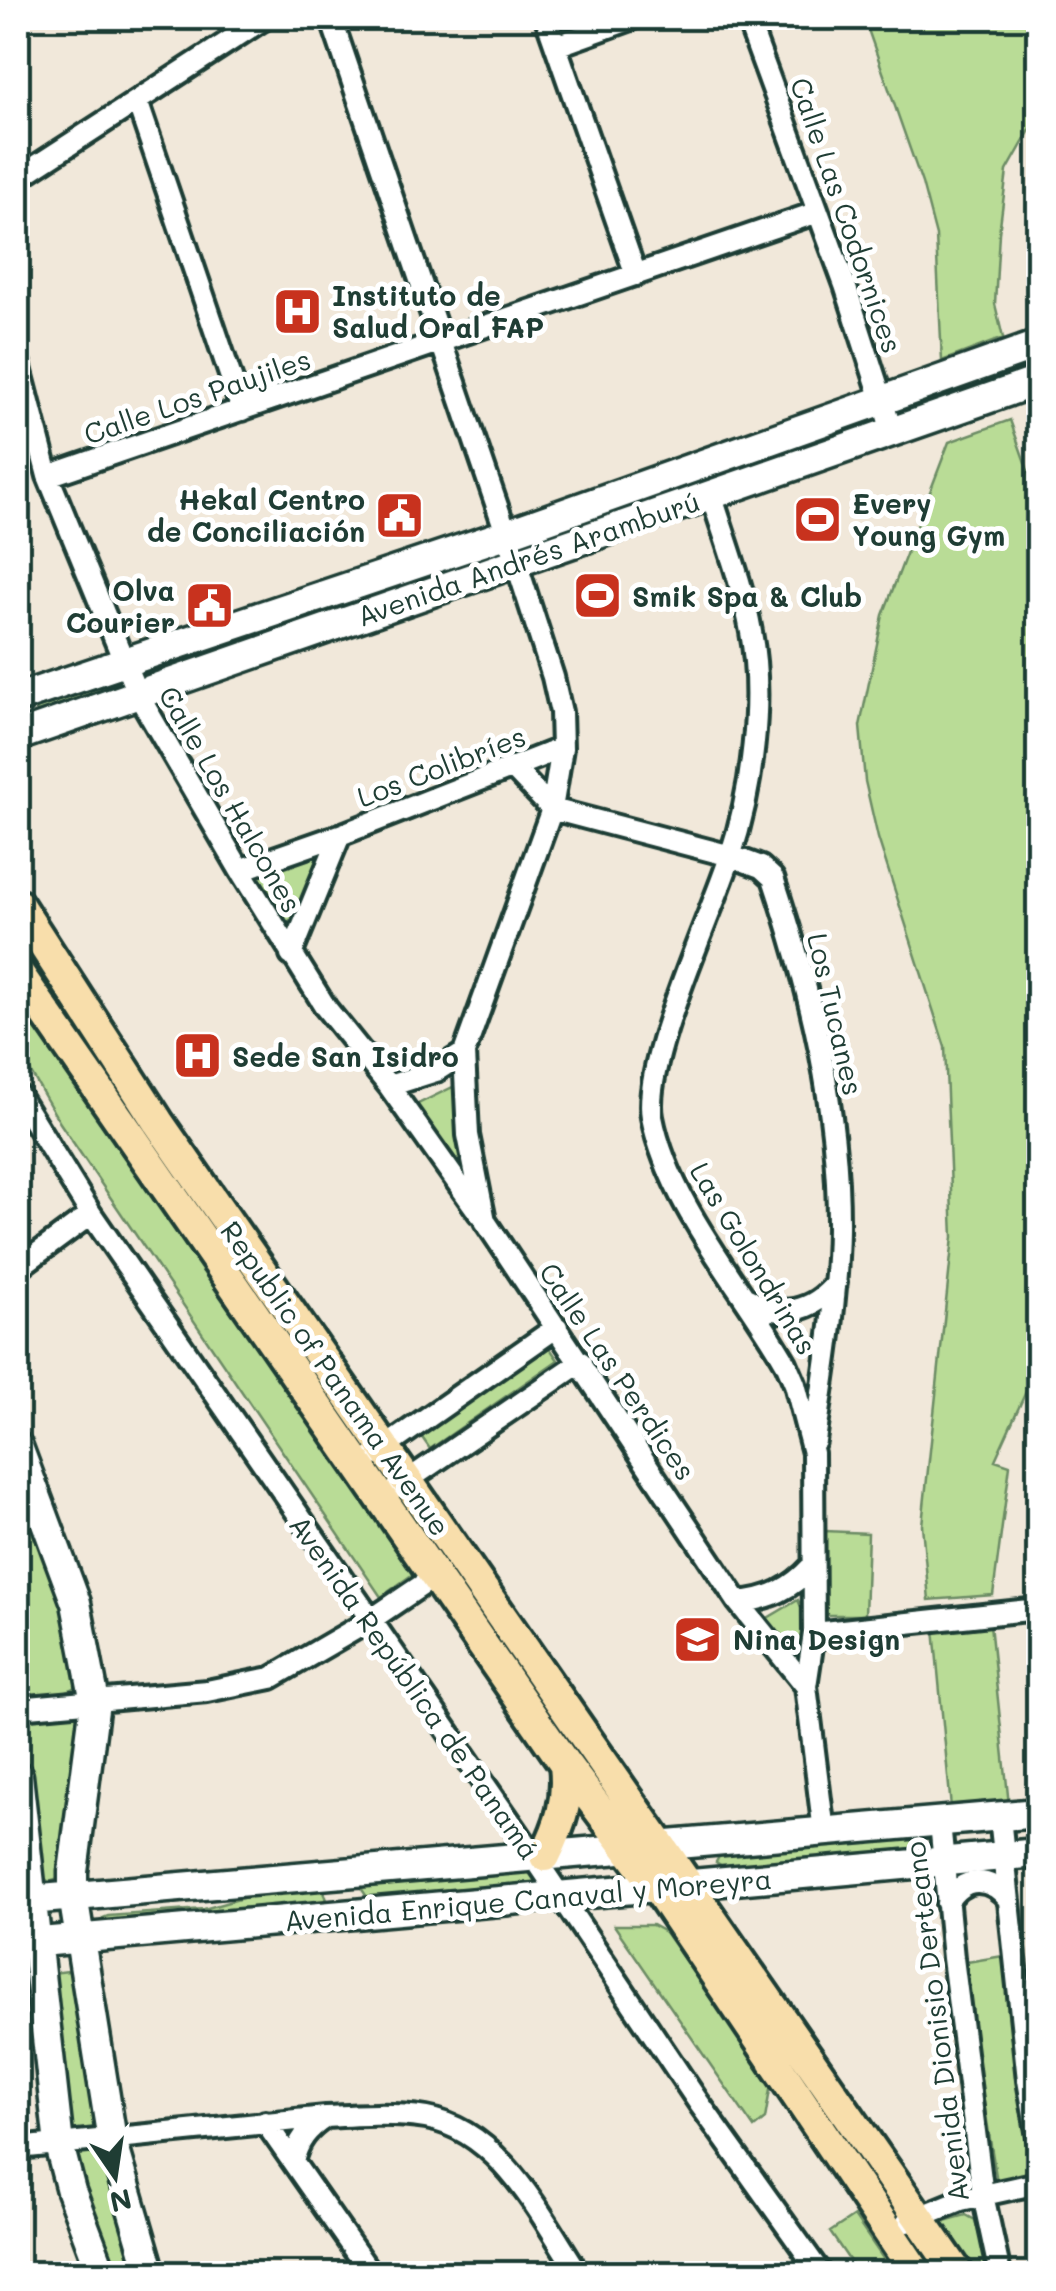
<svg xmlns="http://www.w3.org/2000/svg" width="1056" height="2291" viewBox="0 0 1056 2291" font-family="Mali,sans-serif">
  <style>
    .green { fill: #b9dc96; stroke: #6c8c65; stroke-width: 2.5 }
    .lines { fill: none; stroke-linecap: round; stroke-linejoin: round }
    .street-casing { stroke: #1f3d34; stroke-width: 28 }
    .secondary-casing { stroke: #1f3d34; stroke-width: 35 }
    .primary-casing { stroke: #1f3d34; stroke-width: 38 }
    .street { stroke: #fff; stroke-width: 20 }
    .secondary { stroke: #fff; stroke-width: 28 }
    .primary { stroke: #f8deab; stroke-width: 30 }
    .labels { text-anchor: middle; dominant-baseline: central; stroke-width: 10; stroke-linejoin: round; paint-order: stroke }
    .street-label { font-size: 28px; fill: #1f3d34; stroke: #fff }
    .poi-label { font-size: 28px; font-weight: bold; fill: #1f3d34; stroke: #fff; text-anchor: start }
  </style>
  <rect width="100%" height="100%" fill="#f1e8da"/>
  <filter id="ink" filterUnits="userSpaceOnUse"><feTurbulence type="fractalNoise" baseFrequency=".01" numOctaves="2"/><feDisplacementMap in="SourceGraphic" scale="20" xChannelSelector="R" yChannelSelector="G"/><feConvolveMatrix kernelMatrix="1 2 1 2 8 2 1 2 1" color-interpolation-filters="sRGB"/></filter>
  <g filter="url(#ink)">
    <path class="green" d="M864,18h174v98l-31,55 -8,62 -4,71 8,34 -61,23 -6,-125 -14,-53z
      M1038,352v23l-135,48 -7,-21z
      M873,410l6,22 -342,119 -4,-19z
      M1010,420l28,79v866l-43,95 15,5 -17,130 -64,5 -7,-75 31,-288 -8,-190 -67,-209 -13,-57 -5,-55 23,-111 66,-173z
      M490,544l6,18 -349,122 -5,-20z
      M114,672l7,21 -81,27 -8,-21z
      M321,845l6,11 -35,64 -9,3 -29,-43v-9z
      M18,925l352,518 -8,5 -344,-503z
      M18,1004l395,570 -32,23 -321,-474 -42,-73z
      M459,1084c-6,33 1,64 11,97l-9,-1 -41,-59 -4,-16z
      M549,1347l9,13 -128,89 -9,-13z
      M18,1472l57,171 7,41c-22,12 -54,21 -64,-6z
      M825,1531l43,2 -3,82h-43z
      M798,1600l4,9 1,53 -5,6 -32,-42v-7z
      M990,1624l19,181 -58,3 -17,-179z
      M78,1712l5,9 -19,152 -5,6 -10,3 -6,-5 -4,-12 -17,-131 5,-16z
      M920,1837l2,11 -200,18 -6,-4 4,-7z
      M531,1867l10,16 -165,19 -7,-2 -8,-12 4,-6z
      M323,1888l4,12 -3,4 -221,21v-7l5,-2 96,-7 56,-16z
      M614,1925h38l13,7 106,152 -6,35 -11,9z
      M1003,1956l29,219 -35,7 -36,-219z
      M76,1970l21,158c-13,7 -18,6 -30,-3l-15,-152z
      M94,2150h11l38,123h-32l-40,-109 8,-11z
      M966,2215l9,5 14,51 -20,2 -28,-45 3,-7z
      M854,2216l39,57h-35l-28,-41z"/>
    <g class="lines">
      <defs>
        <path id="street" d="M331,18l185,544 37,115 8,35 1,36 -10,61 -88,244 4,82 17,86 253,381 68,84
          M546,18l90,257
          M747,18l98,267 47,146
          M556,46l78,-28
          M137,101l105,309
          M18,178l247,-160
          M18,360l30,116 89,217 103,177 86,138 63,78 90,127
          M48,476l770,-264
          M711,494c14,45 32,91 40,138 13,69 1,159 -21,225 -19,59 -88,206 -78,260 17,88 90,169 134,246l9,21 18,69 1,180 -8,53 18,146
          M513,768l39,41 179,47 30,11 12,11c38,114 66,230 65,351 -1,71 -13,142 -23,212
          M240,870l100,-35 222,-87
          M291,955l49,-120
          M389,1086l47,-15 28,-18
          M18,1095l73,119 427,619 181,270 122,171
          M18,1268l73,-54
          M748,1299c31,21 65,13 88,-16
          M374,1455l183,-128
          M398,1487l183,-125
          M738,1602c32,-3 53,-13 74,-36
          M814,1633l224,-24
          M18,1708l189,-17 64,-13 98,-57 65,-44
          M1000,1817l28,263 10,57
          M940,1822l13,136 30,237 17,79
          M947,1903c16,-28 43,-27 62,-3
          M265,2122l106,152
          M18,2148l308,-31c33,-2 68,-4 100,1 75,13 115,99 153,156
          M293,2162c5,-21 14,-33 33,-45
          M907,2222l54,-22 77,-17"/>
        <path id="secondary" d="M18,698l488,-164 532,-189
          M18,736l1020,-355
          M18,1447l58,156 19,99 -22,170v23l39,245 39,134
          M18,1776l41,369 12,46 31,83
          M18,1901l1020,-88
          M18,1944l1020,-91"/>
        <path id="primary" d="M18,905l140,217 800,1152
          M18,973l547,791 91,122 261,388
          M545,1856c16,-32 24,-56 20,-92"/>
      </defs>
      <use href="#street" class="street-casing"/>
      <use href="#secondary" class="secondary-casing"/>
      <use href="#primary" class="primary-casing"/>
      <use href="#street" class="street"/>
      <use href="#secondary" class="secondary"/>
      <use href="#primary" class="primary"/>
    </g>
  </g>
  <defs>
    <symbol id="hospital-square" viewBox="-11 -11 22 22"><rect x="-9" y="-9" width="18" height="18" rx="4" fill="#c8321e" stroke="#fff"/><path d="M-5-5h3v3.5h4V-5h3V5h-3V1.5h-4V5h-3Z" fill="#fff"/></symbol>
    <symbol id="civic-square" viewBox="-11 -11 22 22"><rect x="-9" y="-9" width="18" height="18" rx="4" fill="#c8321e" stroke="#fff"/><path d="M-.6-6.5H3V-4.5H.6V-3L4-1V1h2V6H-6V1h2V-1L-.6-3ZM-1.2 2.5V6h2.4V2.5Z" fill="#fff"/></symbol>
    <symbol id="stadium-square" viewBox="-11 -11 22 22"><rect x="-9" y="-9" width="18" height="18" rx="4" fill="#c8321e" stroke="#fff"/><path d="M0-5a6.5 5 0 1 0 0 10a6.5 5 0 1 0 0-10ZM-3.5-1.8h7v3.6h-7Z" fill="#fff"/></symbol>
    <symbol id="school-square" viewBox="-11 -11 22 22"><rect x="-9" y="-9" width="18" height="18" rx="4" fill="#c8321e" stroke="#fff"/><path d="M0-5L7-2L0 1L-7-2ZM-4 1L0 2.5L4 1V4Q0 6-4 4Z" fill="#fff"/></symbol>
  </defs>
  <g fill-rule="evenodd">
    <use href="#hospital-square" x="270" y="284" width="55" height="55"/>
    <use href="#civic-square" x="372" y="488" width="55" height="55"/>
    <use href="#stadium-square" x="790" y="492" width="55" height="55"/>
    <use href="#stadium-square" x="570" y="568" width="55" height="55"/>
    <use href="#civic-square" x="182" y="578" width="55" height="55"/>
    <use href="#hospital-square" x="170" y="1028" width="55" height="55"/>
    <use href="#school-square" x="670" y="1612" width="55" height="55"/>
  </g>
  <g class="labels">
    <g class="street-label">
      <text transform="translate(847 215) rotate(71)">Calle Las Codornices</text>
      <text transform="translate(197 396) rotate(-19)">Calle Los Paujiles</text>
      <text transform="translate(528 558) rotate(-19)">Avenida Andrés Aramburú</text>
      <text transform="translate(441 766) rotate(-21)">Los Colibríes</text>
      <text transform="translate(231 799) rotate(60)">Calle Los Halcones</text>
      <text transform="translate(836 1014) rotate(77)">Los Tucanes</text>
      <text transform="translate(754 1258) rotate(59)">Las Golondrinas</text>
      <text transform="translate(618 1371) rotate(56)">Calle Las Perdices</text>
      <text transform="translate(336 1378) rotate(55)">Republic of Panama Avenue</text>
      <text transform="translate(415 1687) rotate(55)">Avenida República de Panamá</text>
      <text transform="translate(528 1899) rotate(-5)">Avenida Enrique Canaval y Moreyra</text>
      <text transform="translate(936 2022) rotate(-97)">Avenida Dionisio Derteano</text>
    </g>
    <g class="poi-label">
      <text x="332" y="295">Instituto de<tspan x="332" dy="32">Salud Oral FAP</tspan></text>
      <text x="365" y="499" text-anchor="end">Hekal Centro<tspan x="365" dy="32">de Conciliación</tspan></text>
      <text x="852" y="503">Every<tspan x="852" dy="32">Young Gym</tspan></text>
      <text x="175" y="590" text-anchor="end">Olva<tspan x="175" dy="32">Courier</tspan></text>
      <text x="632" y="596">Smik Spa &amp; Club</text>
      <text x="232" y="1056">Sede San Isidro</text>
      <text x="733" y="1639">Nina Design</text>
    </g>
  </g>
  <rect width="1056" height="2291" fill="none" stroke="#fff" stroke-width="60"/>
  <rect x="30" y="30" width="996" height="2231" fill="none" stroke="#1f3d34" stroke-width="4" filter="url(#ink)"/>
  <g transform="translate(115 2176) rotate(167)" stroke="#ffffff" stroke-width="8" paint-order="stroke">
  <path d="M0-8L18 38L0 25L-18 38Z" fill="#1f3d34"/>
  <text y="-15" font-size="28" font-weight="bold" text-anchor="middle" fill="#1f3d34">N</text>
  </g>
</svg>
